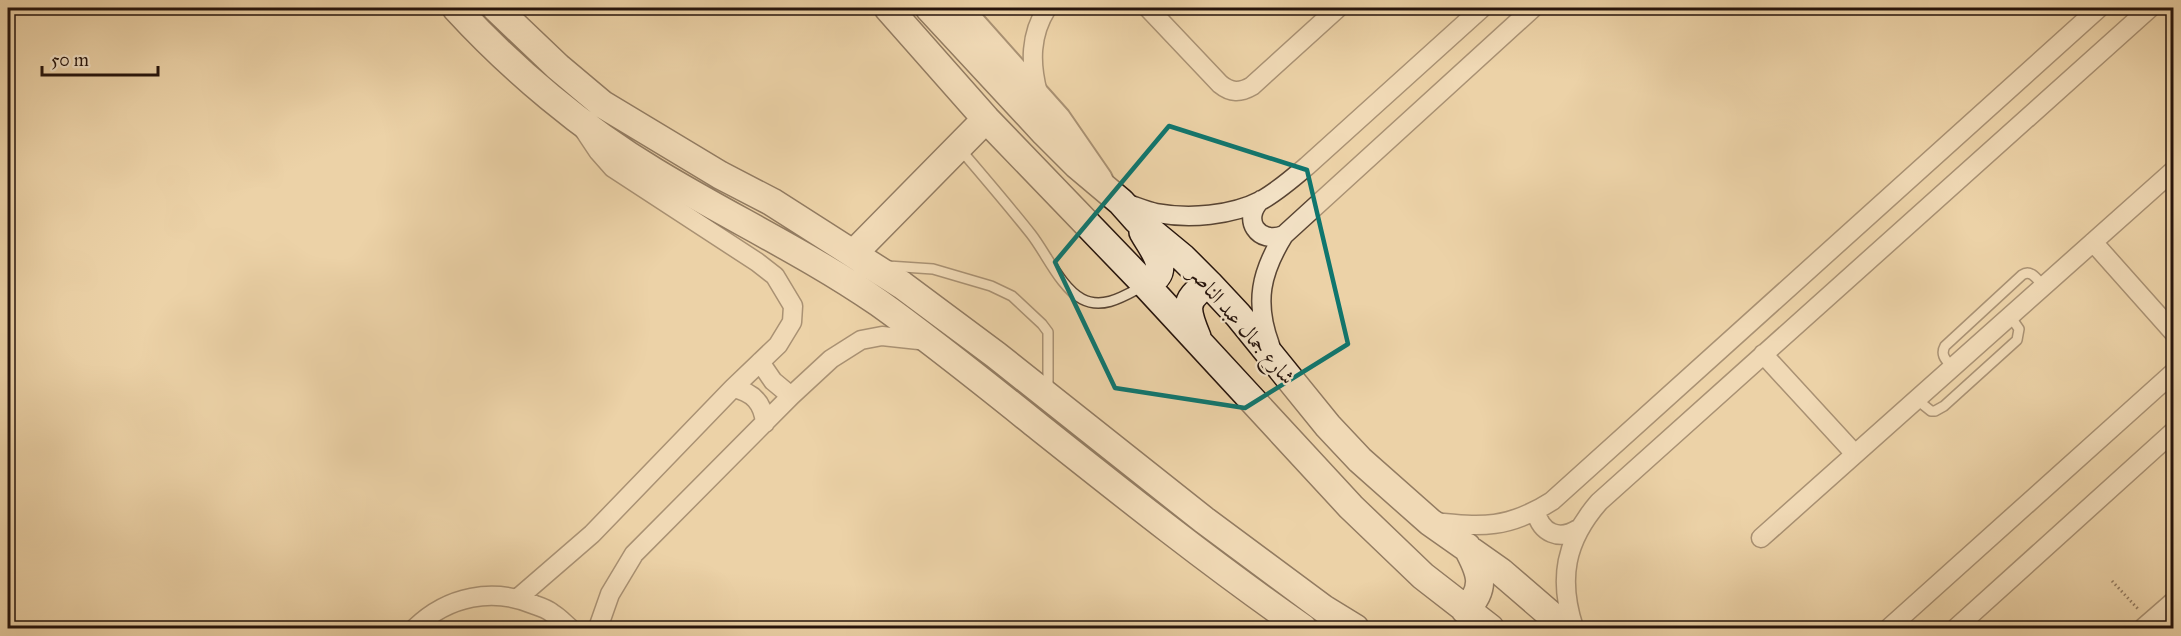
<svg xmlns="http://www.w3.org/2000/svg" width="2181" height="636" viewBox="0 0 2181 636" font-family="'IM FELL Great Primer',Amiri,serif">
  <style>
    .lines { fill: none; stroke-linecap: round; stroke-linejoin: round }
    .service-casing { stroke: #584433; stroke-width: 12 }
    .minor-casing { stroke: #584433; stroke-width: 21 }
    .tertiary-casing { stroke: #584433; stroke-width: 26 }
    .secondary-casing { stroke: #26140c; stroke-width: 30 }
    .path { stroke: #26140c; stroke-width: 3; stroke-dasharray: 1.5 3; stroke-linecap: butt }
    .service { stroke: #f3e2c6; stroke-width: 9 }
    .minor { stroke: #f3e2c6; stroke-width: 18 }
    .tertiary { stroke: #f3e2c6; stroke-width: 22 }
    .secondary { stroke: #f3e2c6; stroke-width: 27 }
    .marked { fill: none; stroke: #0f766e; stroke-width: 4.5; stroke-linejoin: round }
    .labels { text-anchor: middle; dominant-baseline: central; stroke-width: 4.5; stroke-linejoin: round; paint-order: stroke }
    .street-label { font-size: 21px; fill: #26140c; stroke: #f3e2c6 }
  </style>
  <rect width="100%" height="100%" fill="#ecd2a7"/>
  <filter id="stains"><feTurbulence type="fractalNoise" baseFrequency=".00333" numOctaves="4"/><feColorMatrix values="0 0 0 0 .2 0 0 0 0 .09 0 0 0 0 .02 0 0 0 .5 -.17"/></filter>
  <radialGradient id="worn" r=".72"><stop offset=".6" stop-color="#630" stop-opacity="0"/><stop offset="1" stop-color="#630" stop-opacity=".3"/></radialGradient>
  <g class="lines">
    <defs>
      <path id="service" d="M960,149c24,28 48,56 71,85 15,19 30,54 51,65 21,11 42,-3 61,-13
        M888,266l45,3 58,17 21,10 30,28 6,8v59
        M1952,367c-6,-7 -12,-12 -7,-21l77,-71c9,-6 15,4 21,11
        M1916,399l15,12h4l9,-5 73,-66 2,-11 -9,-13"/>
      <path id="minor" d="M1148,8l72,76c11,9 20,9 32,2l86,-78
        M1038,93c-8,-30 -8,-58 9,-85
        M1261,200c-20,19 -3,45 23,35
        M1125,203c10,3 21,8 31,10 33,6 75,3 106,-13 16,-9 31,-22 45,-34l175,-158
        M2093,242l81,91
        M1270,345c-16,-43 -9,-73 14,-110l249,-227
        M1763,354l92,100
        M760,362l13,19 18,15
        M733,388c20,4 30,15 32,35
        M1536,512c5,21 23,29 42,17
        M1433,522c50,5 75,7 119,-21l547,-493
        M1761,538l413,-368
        M518,598l74,-64 141,-146 45,-43 14,-23 1,-16 -18,-30 -18,-14 -144,-94 -15,-17 -14,-21
        M415,628c33,-32 78,-41 120,-23 6,2 12,4 17,8 7,4 12,10 18,15
        M598,628l12,-34 24,-40 157,-158 40,-37 30,-19 21,-4 46,5
        M1574,628c-16,-49 -9,-87 25,-126l551,-494
        M1889,628l285,-256
        M1956,628l218,-197
        M2143,628l31,-27"/>
      <path id="tertiary" d="M961,8l98,110 42,61"/>
      <path id="secondary" d="M456,8c57,62 127,121 199,164 74,45 153,82 224,131 53,38 104,79 155,120 88,70 177,141 269,205
        M496,8l62,59 44,37 118,71 52,27 130,83 94,70 208,165 120,89 31,19
        M888,8l98,111 159,165 206,223 72,69 67,52
        M929,8l116,125 32,32 44,37 16,18 46,38 26,26 29,31 90,111 32,34 70,62 71,50 65,56
        M1143,232c10,18 31,40 2,52
        M854,253l132,-134
        M1197,337c-10,-24 -16,-38 12,-53
        M1465,610c23,-22 15,-39 2,-63"/>
    </defs>
    <use href="#service" class="service-casing"/>
    <use href="#minor" class="minor-casing"/>
    <use href="#tertiary" class="tertiary-casing"/>
    <use href="#secondary" class="secondary-casing"/>
    <path class="path" d="M2112,581l27,29"/>
    <use href="#service" class="service"/>
    <use href="#minor" class="minor"/>
    <use href="#tertiary" class="tertiary"/>
    <use href="#secondary" class="secondary"/>
  </g>
  <path d="M0 0H2181V636H0ZM1169,126l138,44 41,174 -103,64 -130,-20 -60,-126z" fill="#ecd2a7" fill-opacity=".55" fill-rule="evenodd"/>
  <path class="marked" d="M1169,126l138,44 41,174 -103,64 -130,-20 -60,-126z"/>
  <g class="labels">
    <g class="street-label">
      <text transform="translate(1242 325) rotate(49)">شارع جمال عبد الناصر</text>
    </g>
  </g>
  <rect width="2181" height="636" fill="none" stroke="#ecd2a7" stroke-width="30"/>
  <rect x="9" y="9" width="2163" height="618" fill="none" stroke="#26140c" stroke-width="3"/>
  <rect x="15" y="15" width="2151" height="606" fill="none" stroke="#26140c" stroke-width="1.5"/>
  <path d="M42 66v9h116v-9" fill="none" stroke="#26140c" stroke-width="3"/>
  <text x="51" y="66" font-size="18" fill="#26140c" stroke="#f3e2c6" stroke-width="4.5" paint-order="stroke">50 m</text>
  <rect width="100%" height="100%" filter="url(#stains)"/>
  <rect width="100%" height="100%" fill="url(#worn)"/>
</svg>
